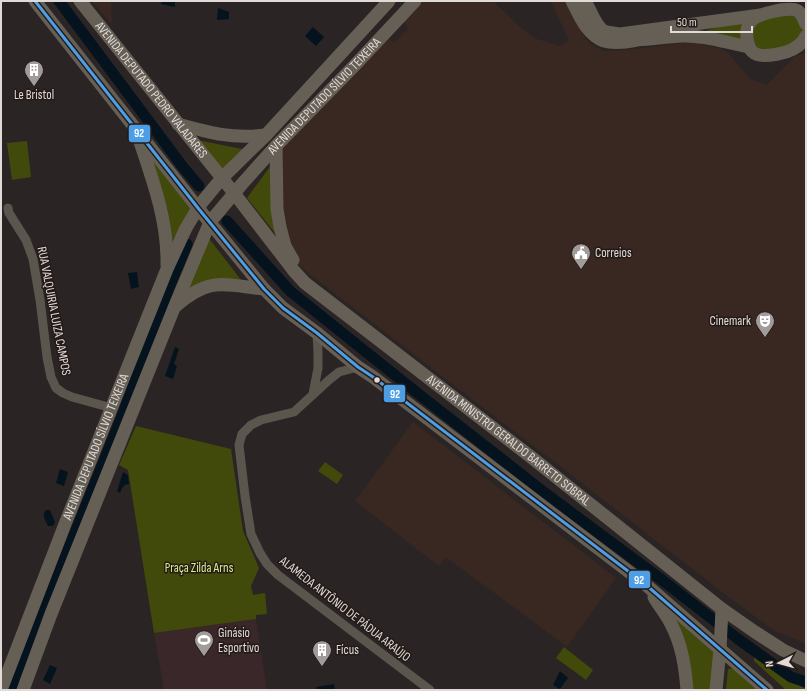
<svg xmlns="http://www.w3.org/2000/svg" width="807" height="691" viewBox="0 0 807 691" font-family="'Sofia Sans Condensed',sans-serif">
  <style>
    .commercial { fill: #392822 }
    .education { fill: #392729 }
    .green { fill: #414a0a }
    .water { fill: #04131d }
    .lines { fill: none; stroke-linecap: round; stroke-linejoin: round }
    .canal { stroke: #04131d; stroke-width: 11 }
    .street { stroke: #5a554d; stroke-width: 9 }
    .secondary { stroke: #665f55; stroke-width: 13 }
    .bus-1-casing { stroke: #241a17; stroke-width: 6 }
    .bus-1 { stroke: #4d9ee5; stroke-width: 3 }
    .bus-dot { fill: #e1dad8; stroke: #241a17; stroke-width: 1.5 }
    .labels { text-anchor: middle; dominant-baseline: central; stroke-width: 3; stroke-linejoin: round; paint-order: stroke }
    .street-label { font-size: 13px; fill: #e1dad8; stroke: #241a17 }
    .poi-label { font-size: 13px; fill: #e1dad8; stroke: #241a17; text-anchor: start }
    .park-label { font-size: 13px; fill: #d8ee8a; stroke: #241a17 }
    .line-badge { stroke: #241a17; stroke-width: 1.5 }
    .badge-label { font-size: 11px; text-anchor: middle; font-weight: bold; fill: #fff }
  </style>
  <rect width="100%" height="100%" fill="#2a2524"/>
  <path class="commercial" d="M92,1h19l1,24z
    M420,1h73l24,23 17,14 26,8 9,-5 -18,-40h15l19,37 7,7 11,6 23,-1 66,-8 21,5 8,2 7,4 22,26 17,6 28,-29 11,-3v591l-31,-13 -53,-39 -171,-133 -14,-10 -239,-184 -9,-19 -6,-22 -2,-75 85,-88 23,-22 5,4 10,-10 4,-5 -5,-7z
    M413,422l203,156 -49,69 -121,-90 -7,9 -84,-65z"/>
  <path class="education" d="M256,619l11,71h-103l-10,-57z"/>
  <path class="green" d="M785,12c4,2 12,4 15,7 5,7 5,14 2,22l-40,12 -8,-9 -2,-15 1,-5z
    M744,19l-2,21 -44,-7z
    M197,140l50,10 -24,21z
    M27,141l4,36 -19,3 -5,-37z
    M151,157l41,51 -25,42z
    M272,164l3,69 -28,-35z
    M208,237l40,52 -25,-1 -41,13z
    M136,426l95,23 12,82 16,37 -8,18 2,9 12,-2 2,21 -11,1v4l-102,14 -26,-163 -9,-5z
    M325,462l18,13 -6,9 -19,-13z
    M675,617l39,32 -3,41h-20z
    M564,647l29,23 -7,10 -30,-22z
    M754,655l48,32 4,2v1h-20l-32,-29z
    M735,668l25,22h-34l2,-21z"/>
  <path class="water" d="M162,1h13v6l-14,-3z
    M218,8l11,4v7l-12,1z
    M313,27l11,10 -8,9 -11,-10z
    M137,272l2,15 -8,2 -3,-16z
    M175,347l4,2 -5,15 3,2 -4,13 -8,-3z
    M60,469l8,3 -4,14 -8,-3z
    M123,472l5,3 1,9c-5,0 -7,4 -9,9l-3,-2z
    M46,510h4l5,12 -2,4h-5c-2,-5 -7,-11 -2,-16z
    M50,665l7,3 -7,16 -7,-4z
    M560,671l8,7 -8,11 -7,-4z
    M334,684l1,6h-18l-1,-3z"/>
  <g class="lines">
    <path class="canal" d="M59,1l124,166 16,19
      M227,221l63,70 126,101 129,101 121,90 72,56 53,38 15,5
      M12,690l112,-279 44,-121 19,-46"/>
    <path class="street" d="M8,208l1,5 17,27 7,19 7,41 7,57 4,20 5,11 7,5 9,4 40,11
      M358,367l-19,5 -10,8 -35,32 -33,8 -10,5 -9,9 -3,11 6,51 6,38 9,19 7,11 11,11 152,115
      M313,394l5,-26v-15l-1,-20"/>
    <g class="secondary">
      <path d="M35,1l163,207 66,81 19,19 34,25 41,34 15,10 272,207 122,106"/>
      <path id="s1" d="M80,1l154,192 60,78 11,12 226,174 191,152 33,23 28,18 23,11"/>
      <path d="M572,1c7,14 15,34 32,40 10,3 22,1 33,-1 15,-1 30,-3 46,-4 22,-1 44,7 66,11"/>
      <path d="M585,1c5,8 11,26 19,30 5,2 11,2 16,3l141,-19"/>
      <path d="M806,24c-2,-4 -4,-10 -8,-13 -9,-5 -41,3 -47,10 -7,8 -5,29 5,33 6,3 16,1 22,0 11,-2 23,-7 28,-18"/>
      <path d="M178,124c32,9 54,15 88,11"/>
      <path d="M138,136c14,42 30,84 29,129"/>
      <path d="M276,146l1,63 3,18 5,19 8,14"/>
      <path d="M176,306c34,-30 48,-21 88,-17"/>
      <path d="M654,597c5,9 12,17 17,27 11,21 14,42 16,66"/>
      <path id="s2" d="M1,690l64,-166 102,-255 19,-41 12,-20 5,-7 19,-23 44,-43 123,-134"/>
      <path id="s3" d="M23,690l28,-76 123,-306 36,-86 32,-38 34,-38 80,-82 59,-63"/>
      <path d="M716,690l4,-41 2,-40"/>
    </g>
    <defs>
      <path id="bus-1" d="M35,1l163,207 66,81 19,19 34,25 41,34 15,10 272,207 122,106"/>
    </defs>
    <use href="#bus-1" class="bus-1-casing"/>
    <use href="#bus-1" class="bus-1"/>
  </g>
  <defs>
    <symbol id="building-pin" viewBox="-11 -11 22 30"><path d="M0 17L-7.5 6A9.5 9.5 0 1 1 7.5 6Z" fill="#a19b99" stroke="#241a17"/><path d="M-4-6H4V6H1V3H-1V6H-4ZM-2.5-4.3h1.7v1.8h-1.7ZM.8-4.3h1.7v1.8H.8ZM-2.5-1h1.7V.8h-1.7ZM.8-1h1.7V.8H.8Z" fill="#fff"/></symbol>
    <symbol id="civic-pin" viewBox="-11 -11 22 30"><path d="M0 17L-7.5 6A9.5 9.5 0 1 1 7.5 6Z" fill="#a19b99" stroke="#241a17"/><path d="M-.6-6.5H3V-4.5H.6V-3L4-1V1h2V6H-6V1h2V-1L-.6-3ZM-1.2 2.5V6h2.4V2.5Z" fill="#fff"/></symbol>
    <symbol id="theatre-pin" viewBox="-11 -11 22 30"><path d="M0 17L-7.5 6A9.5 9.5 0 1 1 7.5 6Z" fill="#a19b99" stroke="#241a17"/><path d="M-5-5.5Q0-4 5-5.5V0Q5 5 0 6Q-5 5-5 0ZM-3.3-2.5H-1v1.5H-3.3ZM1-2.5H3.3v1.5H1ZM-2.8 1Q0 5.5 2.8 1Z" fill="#fff"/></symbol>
    <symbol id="stadium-pin" viewBox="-11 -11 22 30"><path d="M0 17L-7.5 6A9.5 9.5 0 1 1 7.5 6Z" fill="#a19b99" stroke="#241a17"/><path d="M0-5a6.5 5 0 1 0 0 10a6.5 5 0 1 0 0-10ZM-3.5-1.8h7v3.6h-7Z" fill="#fff"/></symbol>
  </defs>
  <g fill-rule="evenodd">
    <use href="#building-pin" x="23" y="59" width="22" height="30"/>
    <use href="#civic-pin" x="570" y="242" width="22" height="30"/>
    <use href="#theatre-pin" x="754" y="310" width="22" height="30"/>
    <use href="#stadium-pin" x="193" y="629" width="22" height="30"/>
    <use href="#building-pin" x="311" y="639" width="22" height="30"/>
  </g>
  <circle class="bus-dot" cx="377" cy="380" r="3.5"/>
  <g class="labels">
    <g class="street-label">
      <text stroke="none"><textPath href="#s1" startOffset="114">AVENIDA DEPUTADO PEDRO VALADARES</textPath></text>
      <text stroke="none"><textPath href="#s3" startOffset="674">AVENIDA DEPUTADO SÍLVIO TEIXEIRA</textPath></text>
      <text transform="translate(54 311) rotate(79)">RUA VALQUIRIA LUIZA CAMPOS</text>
      <text stroke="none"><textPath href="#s1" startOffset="618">AVENIDA MINISTRO GERALDO BARRETO SOBRAL</textPath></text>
      <text stroke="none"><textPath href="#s2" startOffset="261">AVENIDA DEPUTADO SÍLVIO TEIXEIRA</textPath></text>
      <text transform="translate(345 609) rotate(38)">ALAMEDA ANTÔNIO DE PÁDUA ARAÚJO</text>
    </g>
    <g class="poi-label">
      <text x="34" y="95" text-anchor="middle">Le Bristol</text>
      <text x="595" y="253">Correios</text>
      <text x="751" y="321" text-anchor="end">Cinemark</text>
      <text x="218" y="633">Ginásio<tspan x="218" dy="15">Esportivo</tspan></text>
      <text x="336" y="650">Fícus</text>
    </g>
    <g class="park-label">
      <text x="199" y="568">Praça Zilda Arns</text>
    </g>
  </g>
  <g class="line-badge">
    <rect x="128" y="124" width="23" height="19" rx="4" fill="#4d9ee5"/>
    <rect x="383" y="384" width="23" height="19" rx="4" fill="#4d9ee5"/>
    <rect x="628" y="570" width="23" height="19" rx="4" fill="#4d9ee5"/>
  </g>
  <g class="badge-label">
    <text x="139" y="137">92</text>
    <text x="395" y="398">92</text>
    <text x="639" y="584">92</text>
  </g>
  <rect width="807" height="691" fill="none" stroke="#e1dad8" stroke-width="4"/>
  <g transform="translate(779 663) rotate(264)" stroke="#241a17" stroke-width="3" paint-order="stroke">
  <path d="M0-3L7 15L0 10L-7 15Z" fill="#e1dad8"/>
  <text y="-6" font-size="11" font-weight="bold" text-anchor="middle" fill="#e1dad8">N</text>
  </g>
  <path d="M671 26v6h81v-6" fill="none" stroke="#e1dad8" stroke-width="2"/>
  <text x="677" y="26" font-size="12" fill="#e1dad8" stroke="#241a17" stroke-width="3" paint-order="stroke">50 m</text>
</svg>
